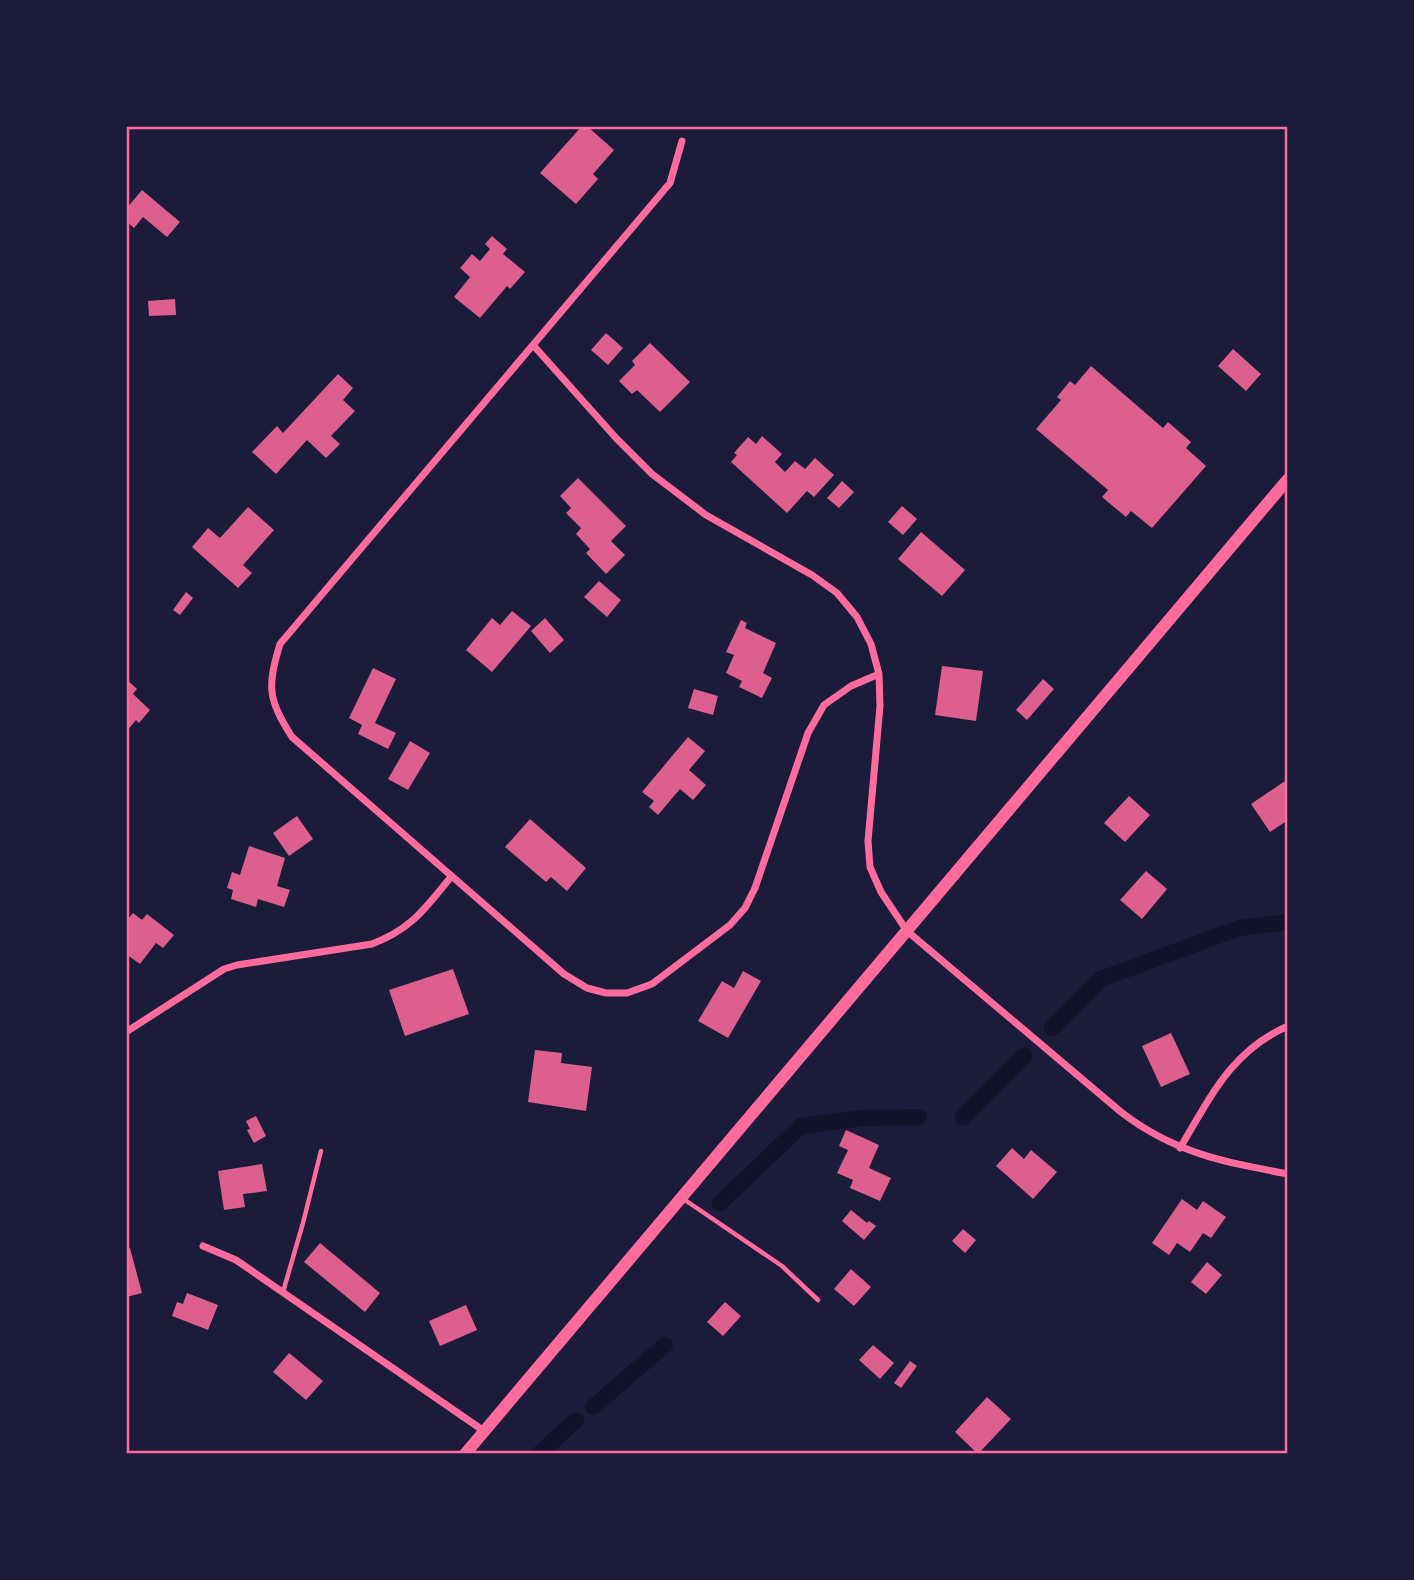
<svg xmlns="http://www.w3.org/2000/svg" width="1414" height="1580" viewBox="0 0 1414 1580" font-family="'DejaVu Sans',sans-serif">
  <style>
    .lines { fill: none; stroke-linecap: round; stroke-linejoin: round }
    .canal { stroke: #12122b; stroke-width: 16 }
    .building { fill: #dd5f8e }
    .service { stroke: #ff6b9d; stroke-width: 4.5 }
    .minor { stroke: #ff6b9d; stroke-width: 7 }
    .secondary { stroke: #ff6b9d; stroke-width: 12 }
    .neatline { fill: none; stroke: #ff6b9d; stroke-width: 2.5 }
  </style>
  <rect width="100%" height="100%" fill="#1b1b3a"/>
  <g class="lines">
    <path class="canal" d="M1052,1028l49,-49 138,-51 49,-6
      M963,1117l61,-61
      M720,1203l81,-77 61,-8 57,-1
      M593,1407l72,-62
      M539,1454l37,-34"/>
  </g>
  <path class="building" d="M582,126h5l27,24 -21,24 5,5 -22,25 -36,-31z
    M142,190l38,32 -13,15 -24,-20 -9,11 -8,-7v-12z
    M492,236l15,13 -4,5 22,18 -15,17 -3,-3 -27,32 -26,-21 16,-20 -10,-9 12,-14 8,7 10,-12 -5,-5z
    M175,299l1,16 -27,1 -1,-15z
    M606,333l17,15 -15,17 -17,-15z
    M650,343l40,39 -30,30 -23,-22 -5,4 -13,-13 16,-16 -3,-4z
    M1233,349l28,25 -15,17 -28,-25z
    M1091,366l72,62 5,-6 23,20 -5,6 20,18 -54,62 -21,-17 -5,6 -24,-20 6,-7 -72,-61 25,-29 -4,-3 13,-16 5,4z
    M338,374l15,14 -10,12 12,11 -24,25 9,8 -14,14 -19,-18 -31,34 -24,-22 25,-26 6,7z
    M762,436l20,18 -7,8 10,10 10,-11 10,8 10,-11 19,17 -20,22 -7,-6 -20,22 -56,-51 6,-7 -3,-2 14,-16 8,7z
    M578,478l48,48 -15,15 14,14 -19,19 -20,-21 4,-4 -14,-15 5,-6 -15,-15 5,-5 -11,-12z
    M842,481l12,11 -15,16 -12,-10z
    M902,506l15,13 -14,16 -15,-13z
    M248,507l26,23 -31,35 9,8 -14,15 -46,-41 16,-19 12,10z
    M921,532l44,38 -23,26 -44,-37z
    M599,581l22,19 -14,17 -23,-20z
    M186,592l7,6 -13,17 -7,-5z
    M512,611l19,15 -39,46 -26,-22 26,-32 8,7z
    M545,618l19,22 -14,13 -19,-22z
    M741,620l6,3 -2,5 31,15 -13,30 9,5 -10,20 -23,-11 3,-6 -16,-8 8,-18 -8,-3z
    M942,666l41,5 -7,50 -41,-6z
    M373,668l23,11 -21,44 21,10 -8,16 -30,-15 4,-9 -13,-7z
    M126,679l11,10 -4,5 17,16 -11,13 -3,-3 -10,12z
    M1043,679l11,10 -27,31 -11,-10z
    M694,689l24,7 -5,19 -25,-7z
    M688,737l17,14 -16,19 17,15 -13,15 -13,-11 -22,26 -9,-8 5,-6 -12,-9z
    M410,741l20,12 -22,37 -20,-11z
    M1288,779v41l-18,12 -19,-28z
    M1129,796l21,19 -25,27 -21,-19z
    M297,816l16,23 -24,17 -16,-23z
    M530,819l56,49 -19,23 -16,-14 -5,5 -41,-35z
    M249,846l36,12 -8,28 13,4 -6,17 -26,-8 -2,8 -25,-8 2,-9 -6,-2 5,-16 8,3z
    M1146,871l21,18 -25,30 -22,-19z
    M133,913l9,7 5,-6 27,21 -11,13 -7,-5 -16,21 -14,-10v-32z
    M453,969l16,45 -64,22 -16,-46z
    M743,971l18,10 -33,57 -30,-17 24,-40 12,7z
    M1171,1033l19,41 -29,13 -19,-41z
    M535,1050l27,3 -1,10 31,4 -6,44 -58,-9z
    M256,1116l10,20 -12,7 -7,-13 3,-1 -4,-8z
    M846,1130l33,15 -10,23 22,10 -11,23 -30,-13 3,-8 -16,-7 11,-23 -9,-4z
    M1012,1148l12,11 7,-9 26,22 -24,27 -37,-33z
    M262,1164l5,27 -24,3 2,13 -21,3 -6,-39z
    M1182,1199l15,11 6,-9 23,16 -15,21 -8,-5 -13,19 -13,-9 -8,12 -17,-12z
    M851,1210l16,13 2,-2 7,5 -12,14 -22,-19z
    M963,1229l13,11 -11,13 -13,-12z
    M320,1243l60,50 -15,19 -61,-50z
    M130,1248l12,45 -16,4v-48z
    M1207,1262l15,13 -16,19 -15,-12z
    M851,1269l20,18 -17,19 -20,-17z
    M187,1293l31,12 -10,25 -36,-14 5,-14 6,2z
    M725,1302l16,14 -18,20 -16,-14z
    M466,1305l11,25 -37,16 -11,-25z
    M873,1345l21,18 -14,16 -21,-19z
    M289,1353l34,28 -17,19 -33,-28z
    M910,1361l7,5 -16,22 -7,-5z
    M987,1397l24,22 -33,35 -23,-22z"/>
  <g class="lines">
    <path class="service" d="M682,1198l100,68 36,34
      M283,1292l20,-69 18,-72"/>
    <path class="minor" d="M682,141l-12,42 -390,461c-13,43 -12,55 12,93l272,237 23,14 19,5h21l25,-9 78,-59 15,-17 10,-20 53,-155 16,-28 27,-19 28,-12
      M533,345l83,93 36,36 54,41 106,60 25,18 20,24 14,27 8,30 1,32 -12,135 2,26 11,25 26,39 214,181c53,41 103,50 167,62
      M126,1032l98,-63 13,-4 135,-21c40,-15 53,-36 79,-67
      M1180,1148c30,-50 51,-97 108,-122
      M203,1246l33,14 248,171"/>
    <path class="secondary" d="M465,1454l823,-975"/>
  </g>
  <rect width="1414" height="1580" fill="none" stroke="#1b1b3a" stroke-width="256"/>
  <rect x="128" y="128" width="1158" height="1324" class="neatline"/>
</svg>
